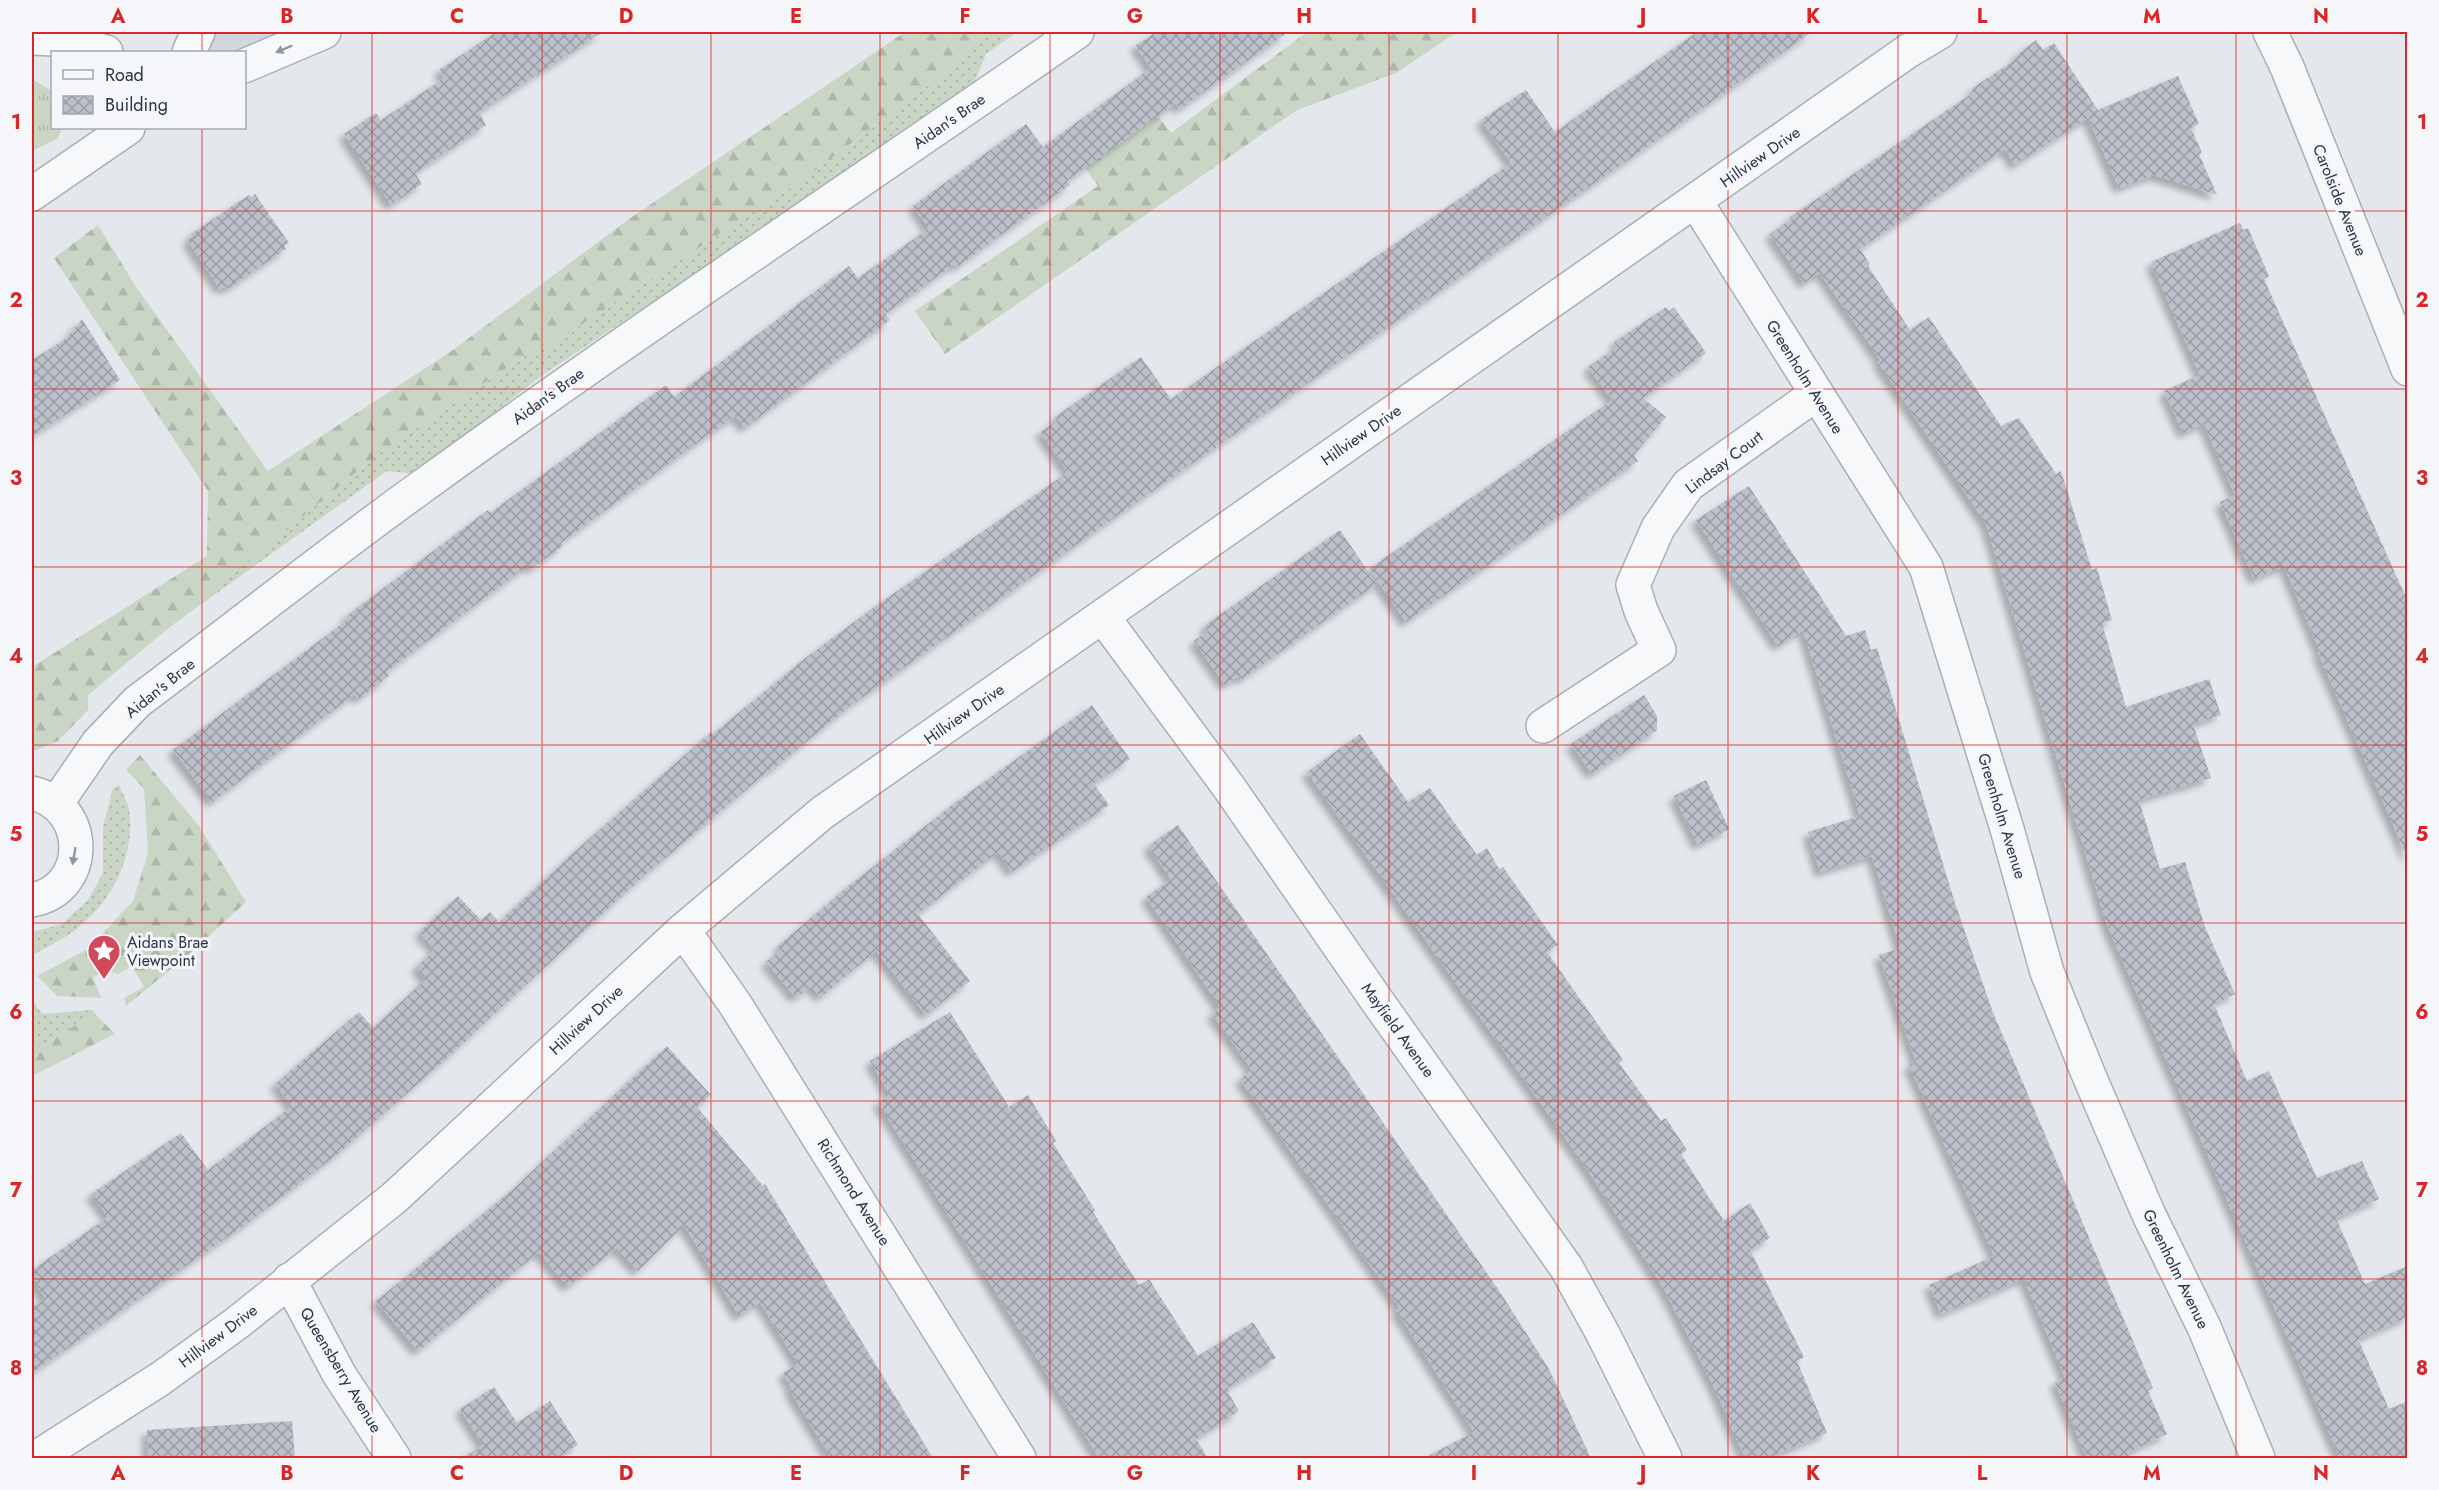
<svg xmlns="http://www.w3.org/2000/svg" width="2439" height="1490" viewBox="0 0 2439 1490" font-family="Jost,sans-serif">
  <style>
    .built { fill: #d2d6de }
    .grass { fill: url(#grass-dots) }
    .forest { fill: url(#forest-firs) }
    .park { fill: url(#park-tufts) }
    .building { fill: url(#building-cross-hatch); filter: url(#shadow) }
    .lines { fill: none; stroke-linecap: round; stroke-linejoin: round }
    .minor-casing { stroke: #a9aeb7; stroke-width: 36 }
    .tertiary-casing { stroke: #a9aeb7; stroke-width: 36 }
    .minor { stroke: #f7f8fa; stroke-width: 33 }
    .tertiary { stroke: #f7f8fa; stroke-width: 33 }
    .oneway { fill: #9196a0 }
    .grid { fill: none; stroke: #d62828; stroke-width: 1.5; stroke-opacity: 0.55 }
    .labels { text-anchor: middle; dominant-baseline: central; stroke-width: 6; stroke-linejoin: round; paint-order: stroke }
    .street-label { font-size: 16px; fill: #2b3445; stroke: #f4f6f9 }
    .poi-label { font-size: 16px; fill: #2b3445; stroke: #f4f6f9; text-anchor: start }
    .neatline { fill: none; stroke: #d62828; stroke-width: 2 }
    .grid-label { font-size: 20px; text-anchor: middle; font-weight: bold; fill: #d62828 }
  </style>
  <defs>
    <pattern id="grass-dots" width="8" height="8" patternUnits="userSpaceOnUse" patternTransform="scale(1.5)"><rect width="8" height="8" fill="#c9d6c5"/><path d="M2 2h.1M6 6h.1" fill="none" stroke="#adb8ab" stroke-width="1.8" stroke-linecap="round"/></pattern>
    <pattern id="forest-firs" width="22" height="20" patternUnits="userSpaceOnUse" patternTransform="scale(1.5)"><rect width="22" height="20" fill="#c9d6c5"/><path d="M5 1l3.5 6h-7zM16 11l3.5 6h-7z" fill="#adb8ab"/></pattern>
    <pattern id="park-tufts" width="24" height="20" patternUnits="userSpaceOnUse" patternTransform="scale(1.5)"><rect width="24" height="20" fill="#c9d6c5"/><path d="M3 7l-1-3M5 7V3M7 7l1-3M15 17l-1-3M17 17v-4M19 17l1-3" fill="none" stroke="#adb8ab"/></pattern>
    <pattern id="building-cross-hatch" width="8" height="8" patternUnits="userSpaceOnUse" patternTransform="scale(1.5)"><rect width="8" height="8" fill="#bbc0ca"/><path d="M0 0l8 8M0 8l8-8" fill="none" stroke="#989da6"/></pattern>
    <filter id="shadow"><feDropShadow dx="-5.5" dy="5.5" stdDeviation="3" flood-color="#0004"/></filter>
  </defs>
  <rect width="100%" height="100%" fill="#e4e7ec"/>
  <path class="built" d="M198,32h126l-80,20h-55z"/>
  <path class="grass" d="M984,32h33l-31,22 -12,29 -242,166 -188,125 -130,100 -27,-3 -219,157 210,-174 161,-108h10l253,-166 145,-109z
    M119,785c3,8 9,17 10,25 7,47 -18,93 -55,121 -13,9 -27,16 -40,23l-2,-22 30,-8 26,-24 15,-27v-46l10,-39z
    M32,1000l10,14 50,-4 3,4 -63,37z"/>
  <path class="forest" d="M905,32h79l-37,39 -145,109 -253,166h-10l-161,108 -290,241v15l-30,31 -26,11v-85l175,-111 1,-65 -154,-233 44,-33 38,62 132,184 185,-121 176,-131z
    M1307,32h150l-61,41 -99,37 -352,244 -30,-43 183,-125 -13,-18 73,-52 13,17z
    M140,755l59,71 47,76 -59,54 -61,50 -2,-8 20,-11 -12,-21 -14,8 -11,-3 -14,6 8,21 -44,-2 -20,-20 51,-27 45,-48 15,-48 -4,-64 -18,-19z
    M95,1014l20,20 -83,42v-25z"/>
  <path class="park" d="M32,79l20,12v37h10l-5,11 -25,12z"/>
  <path class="building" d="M496,32h107l-124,80 7,13 -71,48 7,11 -31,21 -47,-71 32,-21 5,7 32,-21 31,-21 -5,-8z
    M1156,32h132l-108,77 -4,-6 -109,78 3,4 -113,82 -2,-3 -70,50 5,6 -145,108 -9,-12 -32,22 -143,105 2,3 -32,23 -2,-4 -143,107 3,4 -30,23 -4,-5 -143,108 -39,-52 174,-130 -2,-3 143,-107 2,3 176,-128 8,12 175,-131 9,12 36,-25 35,-25 -16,-22 113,-82 17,23 108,-79 -16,-22z
    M1697,32h115l-702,489 -261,186 -76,62 -1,-1 -136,115 -191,177 -106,93 -91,70 -216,150v-66l13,-9 -13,-19v-9l76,-53 -17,-23 90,-61 27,37 84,-64 -17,-22 84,-72 14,16 53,-49 -10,-12 19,-18 -16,-17 39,-36 23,24 9,-8 9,10 74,-69 138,-121 2,2 91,-75 76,-56 188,-131 -28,-40 17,-11 -2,-4 86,-60 30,42 340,-236 -30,-43 45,-30 29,42z
    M2036,40l7,10 11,-7 44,67 80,-34 21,48 -8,4 11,25 -3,1 18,41 -63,-20 -35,13 -31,-70 -73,47 -10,-16 -145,100 10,15 -2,2 42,64 19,-13 72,109 18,-8 37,56 5,-3 31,99 5,-2 15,52 -10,3 24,84 83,-28 12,36 -28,9 18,54 -72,22 21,69 25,-7 20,65 30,67 -21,10 33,77 22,-10 48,107 45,-17 17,38 -43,19 29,66 43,-18v51l-50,22 31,70 19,-8v57h-68l-233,-533 -121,-401 -108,-162 3,-1 -61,-88 -16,10 -34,-49 21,-15 -1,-2 181,-123 3,-7 41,-27 3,-6z
    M255,194l34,49 -5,3 2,3 -58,40 -2,-3 -6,3 -32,-48 4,-4 -1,-3 58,-39 2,2z
    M2240,223l3,7 5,-2 21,48 -5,3 144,323v257l-90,-206 2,-1 -36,-86 -30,13 -34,-77 15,-7 -31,-71 -21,9 -19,-42 36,-16 -49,-113z
    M1666,307l3,4 5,-4 32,46 -63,45 23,19 -32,38 4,6 -232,161 -37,-53 243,-169 -24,-33 29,-20 -3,-5z
    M82,319l38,61 -88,56v-76l35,-22z
    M1749,486l97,150 19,-6 6,20 6,-2 77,252 38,110 144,338 17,40 -5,3 19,43 -38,18v6h-42l-32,-76 10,-5 -41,-98 -83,35 -12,-29 65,-29 -85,-191 7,-3 -37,-107 21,-7 -28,-92 -52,16 -12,-40 52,-16 -57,-186 -25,16 -82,-126z
    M1340,530l37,54 -135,95 -3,-3 -14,9 -31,-44 14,-10 -4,-5z
    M1644,695l13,21v14l-65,44 -21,-30z
    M1092,705l38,54 -36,25 15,21 -97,67 -14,-20 -80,62 52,67 -44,34 -50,-64 -55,46 -10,-11 -15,12 -30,-36 15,-12 -3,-4 68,-58 110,-86z
    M1360,734l48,68 22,-14 47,67 10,-7 12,21 4,-2 55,78 -11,7 76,108 -4,3 42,58 5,-3 21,32 -6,4 43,67 26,-18 20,35 -20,12 54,107 -7,4 30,72 -59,25h-23l-33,-75 -48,-94 -79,-123 -278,-394z
    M1706,780l23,49 -31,16 -24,-49z
    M1178,825l324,470 47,74 42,89h-167l50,-26 -78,-122 4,-2 -160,-229 12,-9 -40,-56 8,-7 -74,-110 25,-18 -23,-33z
    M950,1012l59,95 19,-12 28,46 -3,2 42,67 -2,2 46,73 10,-6 49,77 55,-34 23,36 -48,30 2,3 -2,1 11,19 -43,28 12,19h-109l-221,-356 12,-7 -20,-34z
    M667,1046l44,49 -14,12 66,79 2,-2 168,274h-102l-42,-69 3,-1 -9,-15 15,-9 -38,-62 -21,14 -55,-91 -46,46 -21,-23 -49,39 -29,-35 -121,99 -42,-50 136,-111z
    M494,1387l23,36 33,-22 28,44 -21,13h-95l21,-13 -23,-36z
    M292,1421l3,37h-147l-1,-28z"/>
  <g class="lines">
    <defs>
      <path id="minor" d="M2270,32l17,35 121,302
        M32,38l23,1 51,13
        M1696,202l230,365 81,262 40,143 43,106 59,137 55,112 54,131
        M1103,617l125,169 152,219 186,262 37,67 62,124
        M1543,726l116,-76 -18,-39 -8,-26 25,-57 30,-43 128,-91
        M32,793c58,13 59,96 0,107
        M56,804l42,-61 39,-41c95,-71 187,-145 283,-214 216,-157 438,-304 657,-456
        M683,930l52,74 284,454
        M289,1280l50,94 55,84
        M36,1458l124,-79 77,-56 157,-125 289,-268 139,-117 1086,-762 32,-19"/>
      <path id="tertiary" d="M189,52l9,-20
        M244,66l80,-34
        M32,194l96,-66"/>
    </defs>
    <use href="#minor" class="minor-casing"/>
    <use href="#tertiary" class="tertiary-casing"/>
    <use href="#minor" class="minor"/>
    <use href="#tertiary" class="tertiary"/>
  </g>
  <defs><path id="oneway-solid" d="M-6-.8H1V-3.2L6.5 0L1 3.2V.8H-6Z" transform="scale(1.5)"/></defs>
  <g class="oneway">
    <use href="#oneway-solid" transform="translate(284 49) rotate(157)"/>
    <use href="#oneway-solid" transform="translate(74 856) rotate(100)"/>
  </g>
  <path class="grid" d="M202,32v20M372,32v1426M542,32v1426M711,32v1426M880,32v1426M1050,32v1426M1220,32v1426M1389,32v1426M1558,32v1426M1728,32v1426M1898,32v1426M2067,32v1426M2236,32v1426M202,128v1330M32,211h2376M32,389h2376M32,567h2376M32,745h2376M32,923h2376M32,1101h2376M32,1279h2376"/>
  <defs>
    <symbol id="sight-pin" viewBox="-11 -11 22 30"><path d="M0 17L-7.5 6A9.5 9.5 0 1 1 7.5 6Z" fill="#d1495b" stroke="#f4f6f9"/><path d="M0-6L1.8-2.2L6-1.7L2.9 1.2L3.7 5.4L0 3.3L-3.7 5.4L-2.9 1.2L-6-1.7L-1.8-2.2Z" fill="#fff"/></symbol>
  </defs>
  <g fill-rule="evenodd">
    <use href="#sight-pin" x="85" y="932" width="38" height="52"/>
  </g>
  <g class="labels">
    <g class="street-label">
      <text transform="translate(949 121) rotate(-35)">Aidan's Brae</text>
      <text transform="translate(1760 157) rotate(-35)">Hillview Drive</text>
      <text transform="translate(2340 200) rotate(68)">Carolside Avenue</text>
      <text transform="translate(1805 377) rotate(58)">Greenholm Avenue</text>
      <text transform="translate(548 396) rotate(-36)">Aidan's Brae</text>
      <text transform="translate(1361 435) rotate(-35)">Hillview Drive</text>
      <text transform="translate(1724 462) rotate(-37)">Lindsay Court</text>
      <text transform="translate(160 688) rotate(-39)">Aidan's Brae</text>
      <text transform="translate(964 714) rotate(-35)">Hillview Drive</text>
      <text transform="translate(2002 816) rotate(73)">Greenholm Avenue</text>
      <text transform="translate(586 1020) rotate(-43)">Hillview Drive</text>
      <text transform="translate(1398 1030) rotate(54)">Mayfield Avenue</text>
      <text transform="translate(854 1192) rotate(58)">Richmond Avenue</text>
      <text transform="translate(2176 1269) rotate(64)">Greenholm Avenue</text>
      <text transform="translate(218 1336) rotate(-37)">Hillview Drive</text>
      <text transform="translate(341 1370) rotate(59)">Queensberry Avenue</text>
    </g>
    <g class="poi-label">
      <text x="127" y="942">Aidans Brae<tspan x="127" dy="18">Viewpoint</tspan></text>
    </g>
  </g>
  <rect width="2439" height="1490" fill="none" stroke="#f4f6f9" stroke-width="66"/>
  <rect x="51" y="51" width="195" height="78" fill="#f4f6f9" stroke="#a4a8b1" stroke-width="1.5"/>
  <rect x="63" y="70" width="30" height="9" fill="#f7f8fa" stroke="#a4a8b1" stroke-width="1.5"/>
  <text x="105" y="81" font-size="18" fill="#2b3445">Road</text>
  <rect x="63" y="96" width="30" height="18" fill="url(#building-cross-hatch)" stroke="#a4a8b1" stroke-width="1.5"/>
  <text x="105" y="111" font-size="18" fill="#2b3445">Building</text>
  <rect x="33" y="33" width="2373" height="1424" class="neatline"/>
  <g class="grid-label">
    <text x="118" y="23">A</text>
    <text x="287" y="23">B</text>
    <text x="457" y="23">C</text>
    <text x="626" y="23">D</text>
    <text x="796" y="23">E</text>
    <text x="965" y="23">F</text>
    <text x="1135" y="23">G</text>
    <text x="1304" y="23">H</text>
    <text x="1474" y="23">I</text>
    <text x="1643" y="23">J</text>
    <text x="1813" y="23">K</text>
    <text x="1982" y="23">L</text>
    <text x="2152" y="23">M</text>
    <text x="2321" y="23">N</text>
    <text x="16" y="129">1</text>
    <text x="2422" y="129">1</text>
    <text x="16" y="307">2</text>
    <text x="2422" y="307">2</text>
    <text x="16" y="485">3</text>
    <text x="2422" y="485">3</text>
    <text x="16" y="663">4</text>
    <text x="2422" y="663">4</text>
    <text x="16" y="841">5</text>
    <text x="2422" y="841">5</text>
    <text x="16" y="1019">6</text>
    <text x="2422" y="1019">6</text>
    <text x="16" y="1197">7</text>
    <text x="2422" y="1197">7</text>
    <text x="16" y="1375">8</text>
    <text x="2422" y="1375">8</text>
    <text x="118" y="1480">A</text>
    <text x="287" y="1480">B</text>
    <text x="457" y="1480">C</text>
    <text x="626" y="1480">D</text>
    <text x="796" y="1480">E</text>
    <text x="965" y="1480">F</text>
    <text x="1135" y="1480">G</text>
    <text x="1304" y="1480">H</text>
    <text x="1474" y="1480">I</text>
    <text x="1643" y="1480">J</text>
    <text x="1813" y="1480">K</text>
    <text x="1982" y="1480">L</text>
    <text x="2152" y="1480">M</text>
    <text x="2321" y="1480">N</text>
  </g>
</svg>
